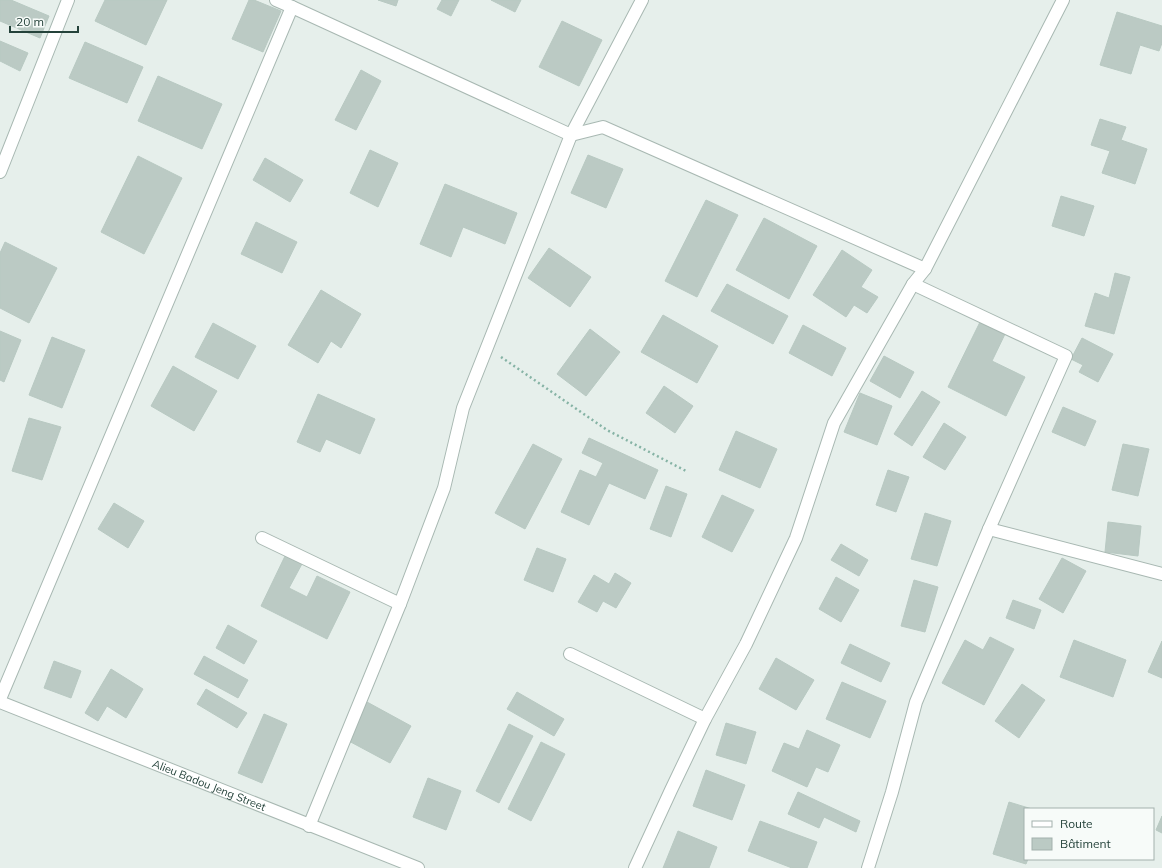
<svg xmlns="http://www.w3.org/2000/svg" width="1162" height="868" viewBox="0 0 1162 868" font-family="Mulish,sans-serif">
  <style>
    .building { fill: #bbcac4; stroke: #b8c9c2 }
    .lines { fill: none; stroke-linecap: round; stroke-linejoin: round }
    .street-casing { stroke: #a8b8b2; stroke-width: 14 }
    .path { stroke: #86b3a5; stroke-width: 2.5; stroke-dasharray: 2 3; stroke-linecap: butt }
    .street { stroke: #fff; stroke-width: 12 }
    .labels { text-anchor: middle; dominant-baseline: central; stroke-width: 3; stroke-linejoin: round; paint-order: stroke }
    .street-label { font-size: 11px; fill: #24423a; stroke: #f7fbf9 }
  </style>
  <rect width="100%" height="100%" fill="#e6efeb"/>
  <path class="building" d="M0,0h11l38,16 -9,22 -40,-17z
    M105,0h62l-21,45 -51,-24z
    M249,0h5l27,11 -18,41 -31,-13z
    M378,0h20l-2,6z
    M442,0h17l-8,16 -14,-7z
    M491,0h30l-6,12z
    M1117,12l45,14v17l-3,8 -19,-6 -9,29 -31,-9z
    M562,21l40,19 -23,46 -40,-19z
    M0,41l28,12 -8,18 -20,-10z
    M85,42l58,25 -16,36 -58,-25z
    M361,70l20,11 -25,49 -21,-10z
    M158,76l64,28 -20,45 -64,-28z
    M1100,119l26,8 -5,13 26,9 -12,35 -33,-11 8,-22 -19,-6z
    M370,150l28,13 -20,44 -28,-14z
    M588,155l35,14 -17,39 -35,-15z
    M138,156l44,22 -38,76 -43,-22z
    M265,158l38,22 -13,22 -37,-22z
    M445,184l72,29 -12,31 -42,-17 -12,30 -31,-13z
    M1061,196l33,10 -10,30 -32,-10z
    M706,200l32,15 -41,82 -32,-16z
    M764,218l53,28 -28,53 -53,-29z
    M256,222l41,20 -15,31 -41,-19z
    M5,242l52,26 -28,55 -29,-15v-55z
    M549,248l42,29 -21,30 -42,-29z
    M842,250l30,20 -11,17 17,10 -11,16 -13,-8 -8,12 -33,-22z
    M1115,273l15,4 -16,57 -29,-8 10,-33 14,5z
    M727,284l61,32 -15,28 -62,-33z
    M321,290l40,24 -20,34 -10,-7 -13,22 -30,-18z
    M663,315l55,31 -21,37 -56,-31z
    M981,320l25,12 -14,29 33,16 -19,39 -58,-29z
    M213,323l43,23 -18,33 -43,-22z
    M803,325l43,23 -14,28 -43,-23z
    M590,329l30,23 -34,44 -29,-22z
    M0,331l21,9 -17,42 -4,-2z
    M52,337l33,13 -23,58 -33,-13z
    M1082,338l31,16 -15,28 -19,-10 4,-7 -12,-6z
    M884,356l30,16 -14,26 -30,-17z
    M173,366l44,25 -23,40 -43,-25z
    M664,386l29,20 -18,27 -29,-20z
    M922,391l18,11 -28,44 -18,-12z
    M860,393l32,13 -15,39 -33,-13z
    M318,394l57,25 -15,35 -34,-15 -6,13 -23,-10z
    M1063,407l33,14 -11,25 -33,-14z
    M29,418l32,9 -19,53 -30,-9z
    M944,423l22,14 -21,33 -22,-13z
    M736,431l41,18 -17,39 -41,-18z
    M589,438l69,32 -13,29 -36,-16 -20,42 -28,-13 19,-42 16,7 7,-14 -21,-10z
    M533,444l29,15 -37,70 -30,-16z
    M1123,444l26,5 -11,47 -26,-6z
    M888,470l21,7 -13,35 -20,-7z
    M666,486l21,8 -16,43 -21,-8z
    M722,495l32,15 -22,42 -30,-15z
    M114,503l30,18 -16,27 -30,-19z
    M925,513l26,8 -14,45 -26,-7z
    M1108,522l33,4 -3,30 -33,-4z
    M841,544l27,16 -9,16 -28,-16z
    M537,548l29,11 -13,33 -29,-12z
    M286,554l17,8 -14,26 18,9 10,-21 33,16 -23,47 -66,-33z
    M1062,558l24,13 -23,42 -24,-14z
    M615,573l16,10 -15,25 -13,-7 -6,11 -19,-10 16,-27 15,9z
    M836,577l23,13 -18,32 -22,-13z
    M914,580l24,7 -13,45 -24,-6z
    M1013,600l28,10 -7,19 -28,-11z
    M228,625l29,16 -13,23 -28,-16z
    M990,637l24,12 -30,56 -42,-22 23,-43 18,10z
    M1074,640l52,20 -13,37 -53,-20z
    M1162,641v37l-14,-6z
    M850,644l40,19 -9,19 -40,-19z
    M204,656l44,24 -10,18 -44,-24z
    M776,658l38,22 -18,30 -37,-21z
    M54,661l27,10 -10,27 -27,-10z
    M111,669l32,20 -17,29 -19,-12 -9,15 -13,-8z
    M842,682l44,19 -16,37 -44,-19z
    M1022,684l23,16 -26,38 -24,-17z
    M206,689l41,24 -10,15 -40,-24z
    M517,692l47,27 -10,17 -47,-27z
    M367,702l44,24 -21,37 -43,-23z
    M264,714l23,10 -25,59 -24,-10z
    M726,723l30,9 -10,32 -30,-9z
    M509,724l24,12 -34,67 -23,-12z
    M807,730l33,15 -12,27 -12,-5 -9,20 -35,-16 12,-28 15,6z
    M541,742l24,12 -34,67 -23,-12z
    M706,770l39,15 -13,35 -39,-14z
    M428,778l33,13 -15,39 -33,-13z
    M798,792l62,29 -4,11 -32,-15 -5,11 -31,-14z
    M1009,802l23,7h-7v50h3l-2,5 -33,-10z
    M1162,816v17l-6,-3z
    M760,821l57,21 -10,26h-15l-44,-17z
    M678,831l39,16 -8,21h-46z"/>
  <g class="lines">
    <defs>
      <g id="street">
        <path d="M276,0l16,7 279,128 32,-8 322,142 -12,15 -79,139 -38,115 -50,106 -41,75 -34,71 -36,78"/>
        <path d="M0,172l68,-172"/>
        <path d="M925,269l138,-269"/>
        <path d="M989,529l173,45"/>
        <path d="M262,538l138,66"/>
        <path d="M570,654l135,65"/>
        <path d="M0,699l292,-692"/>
        <path id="s1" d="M0,702l418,166"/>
        <path d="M309,826l91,-222 44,-116 19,-80 108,-273 71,-135"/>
        <path d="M868,868l24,-76 24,-90 73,-173 77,-173 -153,-72"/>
      </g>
    </defs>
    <use href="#street" class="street-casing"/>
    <path class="path" d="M501,357l106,73 79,41"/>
    <use href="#street" class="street"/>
  </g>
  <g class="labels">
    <g class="street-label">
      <text stroke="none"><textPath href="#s1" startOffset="225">Alieu Badou Jeng Street</textPath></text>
    </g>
  </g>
  <rect x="1024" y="808" width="130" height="52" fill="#f7fbf9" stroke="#a3b1ad"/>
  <rect x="1032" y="821" width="20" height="6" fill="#ffffff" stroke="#a3b1ad"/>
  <text x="1060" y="828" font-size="12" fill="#24423a">Route</text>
  <rect x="1032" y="838" width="20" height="12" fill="#bbcac4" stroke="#a3b1ad"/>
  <text x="1060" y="848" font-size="12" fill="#24423a">Bâtiment</text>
  <path d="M10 26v6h68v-6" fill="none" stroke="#24423a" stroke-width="2"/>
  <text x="16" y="26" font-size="12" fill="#24423a" stroke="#f7fbf9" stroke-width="3" paint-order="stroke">20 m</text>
</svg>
